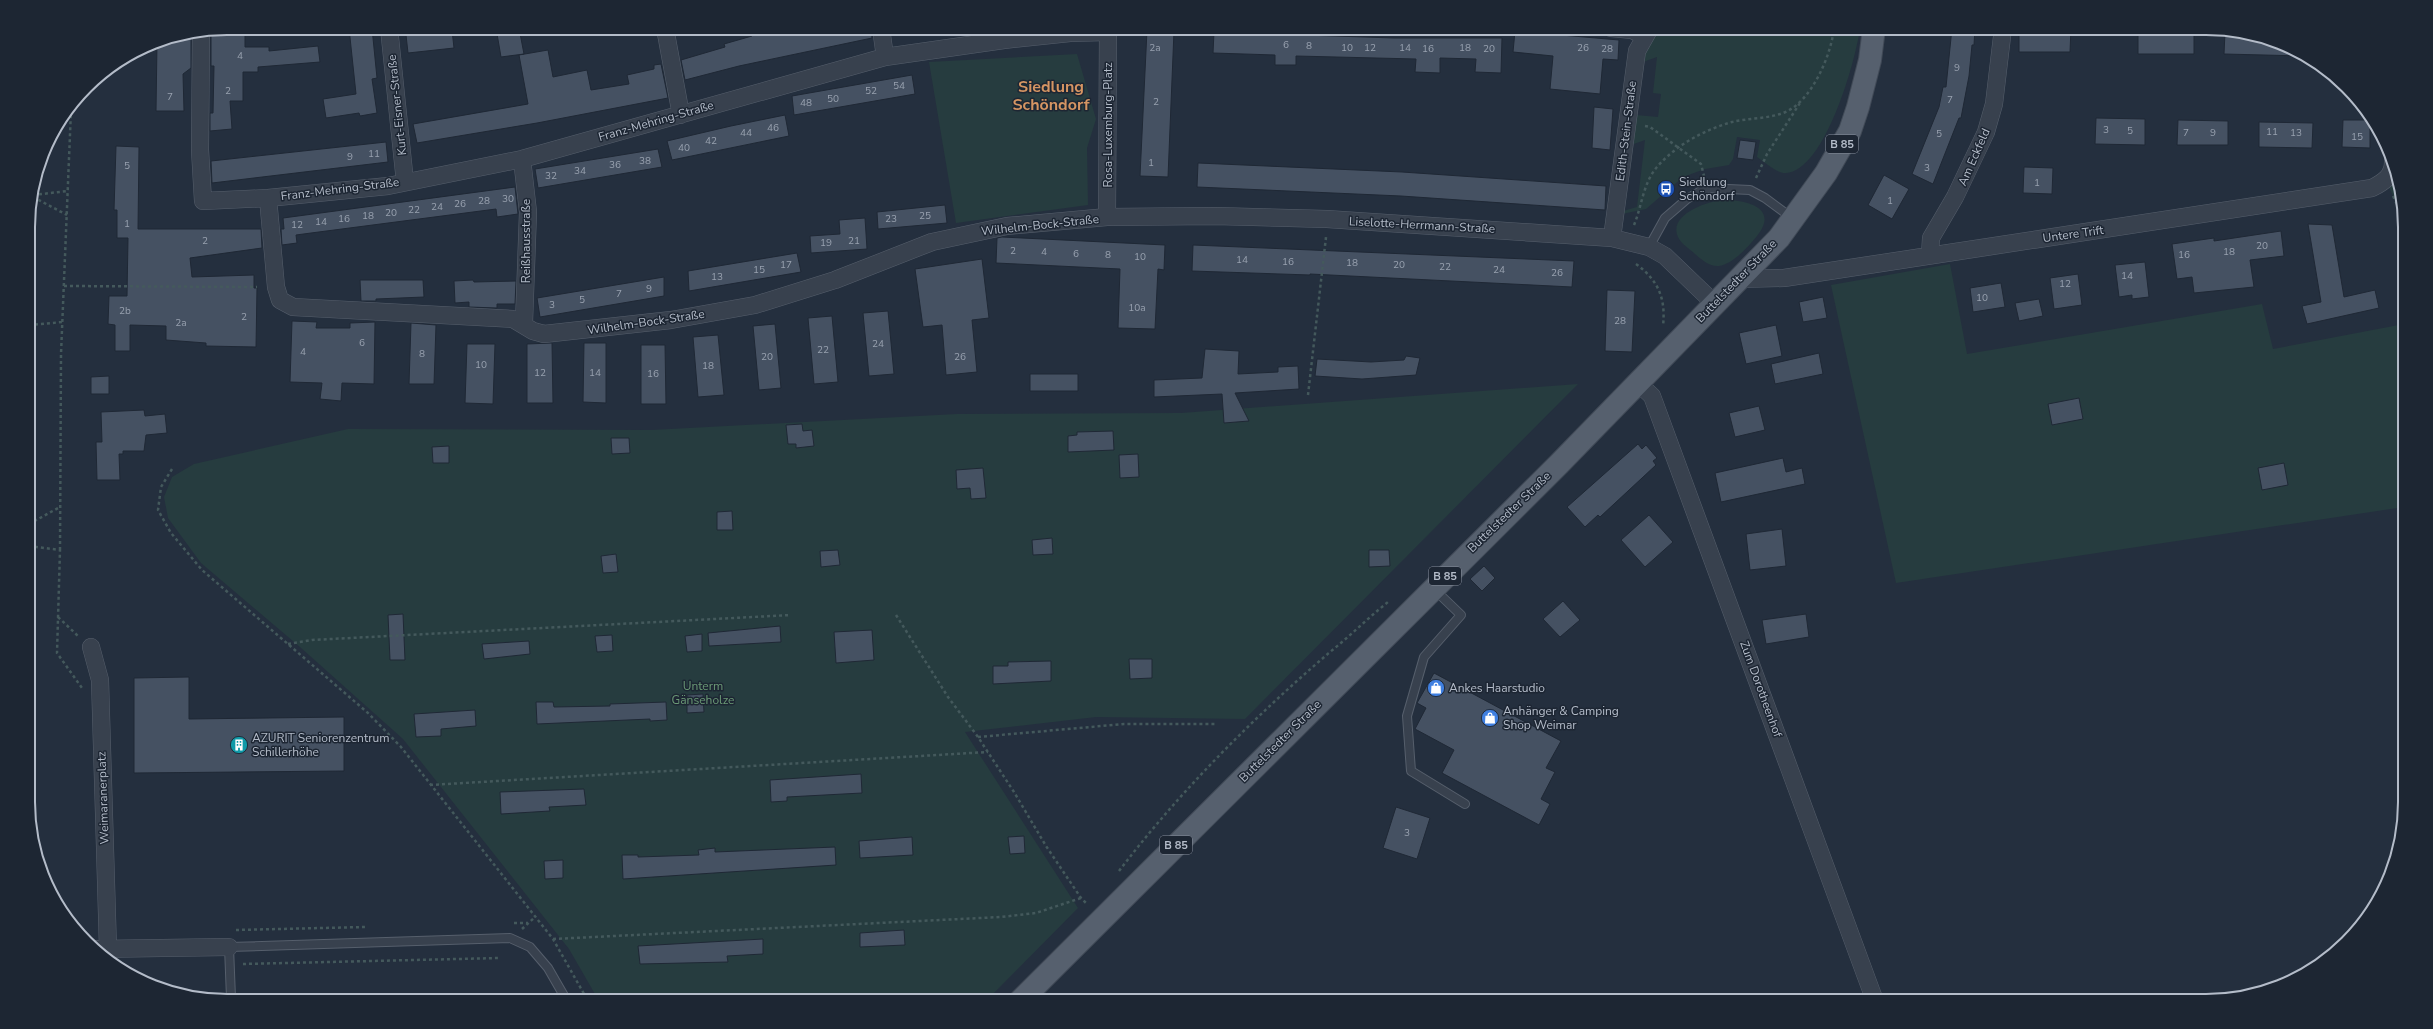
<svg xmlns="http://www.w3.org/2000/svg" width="2433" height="1029" viewBox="0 0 2433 1029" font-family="'Nunito Sans',sans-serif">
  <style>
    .green { fill: #263c3f }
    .building { fill: #455162; stroke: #1f2835 }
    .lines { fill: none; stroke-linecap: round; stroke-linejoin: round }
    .service-casing { stroke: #565f6c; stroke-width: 10 }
    .minor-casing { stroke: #565f6c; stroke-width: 18 }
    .primary-casing { stroke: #414a57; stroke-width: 24 }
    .path { stroke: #44595c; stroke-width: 2.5; stroke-dasharray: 3 3; stroke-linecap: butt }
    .service { stroke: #38414e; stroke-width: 8 }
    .minor { stroke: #38414e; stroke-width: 17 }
    .primary { stroke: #56606e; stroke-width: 22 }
    .labels { text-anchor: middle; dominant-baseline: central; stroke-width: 3; stroke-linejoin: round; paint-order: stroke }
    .number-label { font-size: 10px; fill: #98a1af }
    .shield { fill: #1d2633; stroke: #878f9c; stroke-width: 1 }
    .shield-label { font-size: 11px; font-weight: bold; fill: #b4bcc9 }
    .street-label { font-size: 12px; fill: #b4bcc9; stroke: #1d2633 }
    .poi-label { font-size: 12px; fill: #b4bcc9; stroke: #1d2633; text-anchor: start }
    .park-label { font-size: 12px; fill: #6b9a76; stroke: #1d2633 }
    .district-label { font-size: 16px; font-weight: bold; fill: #d59563; stroke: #1d2633 }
    .rim { fill: none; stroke: #b4bcc9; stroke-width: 2 }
  </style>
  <rect width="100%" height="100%" fill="#242f3e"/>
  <path class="green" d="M1661,28h199c-4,32 -35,143 -74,145 -9,1 -21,-11 -29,-16l3,-17 -23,-3 -4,22 -4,6 -24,4 -22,8 -37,32 -24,5 1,-3 14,-4 8,-67 -14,5 5,-30 22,2 3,-23 -8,-1 4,-36 -14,5 4,-16z
    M1077,54l19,65 -9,29 1,57 -132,18 -27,-161z
    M2386,181h12l5,20v16z
    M1721,200c21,-1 60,6 36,36 -8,10 -24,28 -38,30 -9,1 -17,-6 -24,-12 -5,-5 -14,-10 -17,-17 -10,-22 28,-35 43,-37z
    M1950,264l17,90 295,-50 11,45 131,-25v183l-508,76 -65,-298z
    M1578,384l-333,335 -149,-2 -131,15 113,176 -92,93h-387l-30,-52 -166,-210 -103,-92 -99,-84 -33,-45 -4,-21 8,-20 22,-13 154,-35 304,1 305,-16 224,-1z"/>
  <path class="building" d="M227,28h18v19h24v4l49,-5 2,16 -62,5v5h-15v29h-13l2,28 -22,2v-18h3l1,-47h-3v-35z
    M349,28h23l5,50 -5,1 5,34 -17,3 -1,-3 -33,5 -3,-19 33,-5z
    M496,28h23l5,26 -23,3z
    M772,28h99l1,10 -133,28 -54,14 -4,-20 44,-13 -1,-3 28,-8v-3z
    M1952,28h23l-1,17h-2l-3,31 -8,42h-2l-26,66 -21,-10 27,-67 4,-20h3z
    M2019,28h52l-1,24h-51z
    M2138,28h56v26h-56z
    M452,30l2,18 -46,5 -2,-18z
    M1147,30l27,1 -6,146 -28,-1z
    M1515,31l104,9 -1,20 -15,-1 -3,35 -50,-5 3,-33 -40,-4z
    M1214,32l180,6h108l-1,35 -26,-1 1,-13 -36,-1v15l-25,-1 1,-13 -120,-3v9h-21v-10l-62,-2z
    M2225,32l57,11 21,13 -79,-2z
    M191,35v33l-8,6 1,37h-28l1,-69z
    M548,50l5,27 34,-7 4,20 38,-6 -2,-9 27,-6v-4l7,-1 7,34 -131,25 -120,20 -4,-19 115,-20 -9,-49z
    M912,75l3,19 -121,21 -2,-19z
    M1594,107l19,2 -3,41 -18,-2z
    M785,115l4,21 -117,24 -5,-19 64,-15z
    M2096,118l49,1v26l-50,-1z
    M2178,120l50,1v24h-51z
    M2343,120h27v28l-28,-1z
    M2259,122l54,1 -1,25 -53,-1z
    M1740,140l16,2 -3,18 -16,-2z
    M386,142l2,20 -176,21 -1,-22z
    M116,146l23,1 -1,82h123l1,19 -72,10 2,19 62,-2v13h3l-1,59 -50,-1v-3l-40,-3v-14l-36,-1v26h-15v-26l-7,-1 1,-28h18l1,-58h-11v-28h-3z
    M658,149l4,18 -124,21 -3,-19z
    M1198,163l204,9 204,14 -1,24 -204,-14 -204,-9z
    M2024,167l29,1 -1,26 -29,-1z
    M1884,175l25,14 -17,30 -24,-14z
    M515,187l3,27 -21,3 -1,-8 -185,24 -15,2 1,8 -15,2 -1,-16h3l-1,-11z
    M945,205l2,18 -69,6 -1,-17z
    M865,218l2,31 -56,4 -1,-17 30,-2 -1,-14z
    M2308,224l24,1 12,72 31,-7 4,18 -72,16 -5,-18 19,-4z
    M2281,231l3,25 -34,4 4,27 -60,6 -2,-16 -15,2 -5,-35 42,-6v3z
    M1002,237l163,8 -1,25 -6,-1 -3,60 -37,-1 2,-59 -124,-6 1,-25z
    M1193,245l381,16 -2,26 -262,-13v1l-118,-4z
    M797,253l4,19 -112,19 -1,-20z
    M982,259l7,59 -17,2 5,52 -31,3 -4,-50 -19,2 -8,-58z
    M2145,262l4,35 -17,2v-4l-13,2 -4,-32z
    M2078,274l4,31 -28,4 -4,-31z
    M664,277v19l-124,21 -3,-19z
    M360,280h63l1,17 -48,2v2h-15z
    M473,280l1,2 42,-1 -1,23h-18v4l-28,-1v-5l-14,1 -1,-22z
    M2001,283l4,24 -32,5 -3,-24z
    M1607,290l28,1 -3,61 -27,-1z
    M1823,297l4,21 -24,4 -4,-20z
    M2039,299l4,17 -24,5 -4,-18z
    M888,311l6,63 -25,2 -6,-63z
    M832,316l6,66 -24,2 -6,-66z
    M292,321l25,1 -1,6h34v-5l25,-1 -1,62 -32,-1 -1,18 -21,-2 2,-16 -32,-1z
    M411,323l25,2 -2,59h-25z
    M775,324l6,64 -22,2 -6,-64z
    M1776,325l6,31 -36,8 -7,-31z
    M718,335l6,60 -26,2 -5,-60z
    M552,343l1,60h-26v-59z
    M584,343h22v60l-23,-1z
    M467,344h28l-2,60 -28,-1z
    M641,345h24l1,59h-25z
    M1205,349l34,2 -1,23 40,-2v-5l20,-1 1,23 -64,4 14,28 -25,2 -2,-29 -68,3v-17l48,-2z
    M1819,353l4,21 -48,10 -4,-20z
    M1406,356l14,2 -4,17 -54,4 -47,-3 2,-17 54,3 33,-2z
    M1030,374h48v17h-48z
    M109,376v18h-18v-17z
    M2079,398l4,21 -31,6 -4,-21z
    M1759,406l6,24 -30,7 -6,-24z
    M144,410l1,6 20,-2 2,19 -21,2 -2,16h-21v3h-4l1,26h-23l-1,-38h6l-1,-30z
    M802,424l1,7 9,-1 2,16 -18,2v-4h-8l-2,-19z
    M1113,431l1,19 -46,2v-16l9,-1v-3z
    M611,438h18l1,15 -18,1z
    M1638,444l4,5 4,-4 11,13 -4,3 3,4 -56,52 -2,-2 -13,12 -18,-20z
    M449,446v17h-16l-1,-16z
    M1138,454l1,23 -19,1 -1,-23z
    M1783,458l3,14 16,-4 3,16 -84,18 -6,-29z
    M2284,463l4,22 -26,5 -4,-22z
    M983,468l3,30 -15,1 -1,-11 -13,1 -1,-19z
    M732,511l1,19h-16v-18z
    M1649,515l24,27 -28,25 -24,-27z
    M1782,529l4,37 -36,4 -4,-36z
    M1052,538l1,16 -20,1 -1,-15z
    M838,550l2,15 -19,2 -1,-16z
    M1369,550h20l1,16 -21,1z
    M616,554l2,18 -15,1 -2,-17z
    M1484,566l11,12 -13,13 -12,-12z
    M1563,601l17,19 -20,17 -17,-18z
    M403,614l2,46h-15l-2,-45z
    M1806,614l3,23 -43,7 -4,-24z
    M780,626l1,16 -72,4 -1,-13z
    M872,630l2,30 -38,3 -2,-31z
    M702,634v17l-15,1 -2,-16z
    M612,635l1,16 -16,1 -2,-16z
    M529,641l1,13 -46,5 -2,-15z
    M1129,659h23v19l-22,1z
    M1051,661v20l-58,3v-18h15v-4z
    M1434,673l127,68 -15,27 9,4 -14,27 9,5 -11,21 -97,-52 12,-23 -39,-21 11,-21 -9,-5z
    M189,677v42l155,-2v54l-210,2v-95z
    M703,694l1,18 -17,1v-18z
    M536,702h17l1,5 56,-1v-2l56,-2 1,18 -17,1v-2l-113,5z
    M475,710l1,16 -35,3v7l-25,1 -2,-23z
    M861,774l1,19 -75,4v4l-16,1 -1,-22z
    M584,789l2,16 -37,2 1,4 -49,3 -1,-22z
    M1396,807l34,11 -13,41 -34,-11z
    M1024,836l1,17 -15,1 -2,-17z
    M912,837l1,18 -53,3 -1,-17z
    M835,847l1,18 -213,14 -1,-24h16v2l61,-2 -1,-5 17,-2v4z
    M563,860v18l-18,1 -1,-18z
    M904,930l1,15 -45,2v-14z
    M763,939v15l-36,2 1,6 -88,2 -2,-18z"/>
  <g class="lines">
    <defs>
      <path id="service" d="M1649,247l16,-29 22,-19 19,-11 44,2 15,8 27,20
        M1434,589l27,26 -37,42 -17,59 4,55 54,33
        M231,998l-2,-51 281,-9 20,9 18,21 19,33"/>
      <path id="minor" d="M389,28l16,154
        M665,28l16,87
        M881,28l4,29
        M1611,28l21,2 12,6
        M201,33l-1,117 3,51 65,-3 120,-12 134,-27 363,-102 119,-17 66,-7 38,-1
        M522,159l6,53 -4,111
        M268,198l8,89 4,13 13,7 220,12 20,12 11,3 127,-14 84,-15 80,-25 97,-38 75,-16 100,-9 108,-1 112,3 285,19 37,9 16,9 49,47
        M1107,217l1,-189
        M1612,238l25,-187 13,-23
        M1930,255l1,-17 24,-41 31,-65 8,-28 9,-76
        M1737,279l47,-1 588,-90c12,-6 21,-12 21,-26
        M1638,383l14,13 223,605
        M91,647l9,33 8,269
        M95,949l134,-2"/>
      <path id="primary" d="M1020,1001l539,-537 220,-226 47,-65 24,-42 8,-24 12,-47 4,-32"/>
    </defs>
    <use href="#service" class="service-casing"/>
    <use href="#minor" class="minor-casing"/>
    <use href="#primary" class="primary-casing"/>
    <path class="path" d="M1645,126l5,1 51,37 3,12
      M1756,178l11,-24 33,-51
      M33,195l35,-4
      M2393,196l10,21
      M33,197l34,18
      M1634,225c8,-19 9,-42 23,-58 19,-22 47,-37 75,-45 16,-4 35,-3 51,-9 28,-10 48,-57 51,-85
      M1636,264c22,16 30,34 27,62
      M64,286l193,1
      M29,325l34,-3
      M1308,395l18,-158
      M172,469l-11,18 -3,23 13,23 31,37 166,143 33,34 152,192 35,62
      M29,524l31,-17
      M29,546l31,4 -3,103 25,35
      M60,550l1,-196 10,-244
      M896,615l52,82 30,40 36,55 32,54 35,52 6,6
      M58,617l20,19
      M288,644l24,-4 479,-25
      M978,737l146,-13h91
      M430,785l558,-33
      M1119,871c62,-81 134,-153 211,-219 20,-16 38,-34 58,-50
      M514,923h14
      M522,929l13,-12
      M236,930l129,-3
      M553,939l448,-22 35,-4 45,-15
      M243,964l257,-6
      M992,1001l8,-8"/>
    <use href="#service" class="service"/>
    <use href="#minor" class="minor"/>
    <use href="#primary" class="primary"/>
  </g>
  <defs>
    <symbol id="bus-disc" viewBox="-11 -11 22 22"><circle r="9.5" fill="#1a4fb4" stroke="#1d2633"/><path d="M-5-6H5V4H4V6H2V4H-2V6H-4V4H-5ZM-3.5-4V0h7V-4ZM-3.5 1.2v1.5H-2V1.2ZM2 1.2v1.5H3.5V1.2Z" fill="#fff"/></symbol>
    <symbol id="shop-disc" viewBox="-11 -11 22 22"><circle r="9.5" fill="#3f7fe0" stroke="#1d2633"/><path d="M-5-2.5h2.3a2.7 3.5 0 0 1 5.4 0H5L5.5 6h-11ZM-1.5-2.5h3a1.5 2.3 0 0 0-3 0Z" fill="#fff"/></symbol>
    <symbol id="building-disc" viewBox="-11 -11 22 22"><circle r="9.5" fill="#0f9aa8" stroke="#1d2633"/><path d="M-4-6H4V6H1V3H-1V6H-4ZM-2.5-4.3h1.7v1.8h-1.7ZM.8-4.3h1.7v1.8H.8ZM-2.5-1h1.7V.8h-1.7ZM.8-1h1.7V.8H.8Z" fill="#fff"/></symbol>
  </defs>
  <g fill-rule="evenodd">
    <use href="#bus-disc" x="1656" y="179" width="20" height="20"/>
    <use href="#shop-disc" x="1426" y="678" width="20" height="20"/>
    <use href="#shop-disc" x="1480" y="708" width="20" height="20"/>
    <use href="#building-disc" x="229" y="735" width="20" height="20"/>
  </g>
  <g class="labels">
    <g class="number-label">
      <text x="1286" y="45">6</text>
      <text x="1309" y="46">8</text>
      <text x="1155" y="48">2a</text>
      <text x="1347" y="48">10</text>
      <text x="1370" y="48">12</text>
      <text x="1405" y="48">14</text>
      <text x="1465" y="48">18</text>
      <text x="1583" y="48">26</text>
      <text x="1428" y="49">16</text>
      <text x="1489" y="49">20</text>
      <text x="1607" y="49">28</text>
      <text x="240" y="56">4</text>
      <text x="1957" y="68">9</text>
      <text x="899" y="86">54</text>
      <text x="228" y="91">2</text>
      <text x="871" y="91">52</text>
      <text x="170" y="97">7</text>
      <text x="833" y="99">50</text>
      <text x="1950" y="100">7</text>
      <text x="1156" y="102">2</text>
      <text x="806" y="103">48</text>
      <text x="773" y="128">46</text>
      <text x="2106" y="130">3</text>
      <text x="2130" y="131">5</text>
      <text x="2272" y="132">11</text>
      <text x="746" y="133">44</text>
      <text x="2186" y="133">7</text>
      <text x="2213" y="133">9</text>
      <text x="2296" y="133">13</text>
      <text x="1939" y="134">5</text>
      <text x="2357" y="137">15</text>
      <text x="711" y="141">42</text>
      <text x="684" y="148">40</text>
      <text x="374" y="154">11</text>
      <text x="350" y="157">9</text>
      <text x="645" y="161">38</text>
      <text x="1151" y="163">1</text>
      <text x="615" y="165">36</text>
      <text x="127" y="166">5</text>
      <text x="1927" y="168">3</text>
      <text x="580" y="171">34</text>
      <text x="551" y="176">32</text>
      <text x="2037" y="183">1</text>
      <text x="508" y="199">30</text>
      <text x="484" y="201">28</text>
      <text x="1890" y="201">1</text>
      <text x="460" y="204">26</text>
      <text x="437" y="207">24</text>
      <text x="414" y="210">22</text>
      <text x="391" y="213">20</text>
      <text x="368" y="216">18</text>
      <text x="925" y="216">25</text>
      <text x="344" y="219">16</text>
      <text x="891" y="219">23</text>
      <text x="321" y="222">14</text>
      <text x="127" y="224">1</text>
      <text x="297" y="225">12</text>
      <text x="205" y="241">2</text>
      <text x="854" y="241">21</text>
      <text x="826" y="243">19</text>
      <text x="2262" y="246">20</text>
      <text x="1013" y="251">2</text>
      <text x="1044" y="252">4</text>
      <text x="2229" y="252">18</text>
      <text x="1076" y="254">6</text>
      <text x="1108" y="255">8</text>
      <text x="2184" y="255">16</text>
      <text x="1140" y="257">10</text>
      <text x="1242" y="260">14</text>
      <text x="1288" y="262">16</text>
      <text x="1352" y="263">18</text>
      <text x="786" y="265">17</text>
      <text x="1399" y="265">20</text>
      <text x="1445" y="267">22</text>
      <text x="759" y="270">15</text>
      <text x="1499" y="270">24</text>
      <text x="1557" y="273">26</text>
      <text x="2127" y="276">14</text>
      <text x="717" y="277">13</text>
      <text x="2065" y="284">12</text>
      <text x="649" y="289">9</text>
      <text x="619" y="294">7</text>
      <text x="1982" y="298">10</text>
      <text x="582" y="300">5</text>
      <text x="552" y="305">3</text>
      <text x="1137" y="308">10a</text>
      <text x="125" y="311">2b</text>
      <text x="244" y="317">2</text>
      <text x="1620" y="321">28</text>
      <text x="181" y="323">2a</text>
      <text x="362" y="343">6</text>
      <text x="878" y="344">24</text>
      <text x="823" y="350">22</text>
      <text x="303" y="352">4</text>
      <text x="422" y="354">8</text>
      <text x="767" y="357">20</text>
      <text x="960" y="357">26</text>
      <text x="481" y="365">10</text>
      <text x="708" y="366">18</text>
      <text x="540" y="373">12</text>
      <text x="595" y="373">14</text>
      <text x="653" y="374">16</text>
      <text x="1407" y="833">3</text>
    </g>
    <g class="shield">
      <rect x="1826" y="135" width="32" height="18" rx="3"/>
      <rect x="1429" y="567" width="32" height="18" rx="3"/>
      <rect x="1160" y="836" width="32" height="18" rx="3"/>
    </g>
    <g class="shield-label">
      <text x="1842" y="144">B 85</text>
      <text x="1445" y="576">B 85</text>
      <text x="1176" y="845">B 85</text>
    </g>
    <g class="street-label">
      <text transform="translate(397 105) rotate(-96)">Kurt-Eisner-Straße</text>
      <text transform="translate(656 121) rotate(-16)">Franz-Mehring-Straße</text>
      <text transform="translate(1108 125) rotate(-90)">Rosa-Luxemburg-Platz</text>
      <text transform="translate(1626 131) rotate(-83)">Edith-Stein-Straße</text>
      <text transform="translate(1974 157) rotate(-66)">Am Eckfeld</text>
      <text transform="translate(340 189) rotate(-7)">Franz-Mehring-Straße</text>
      <text transform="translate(1040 225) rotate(-6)">Wilhelm-Bock-Straße</text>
      <text transform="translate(1422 225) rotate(3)">Liselotte-Herrmann-Straße</text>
      <text transform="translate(2073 234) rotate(-8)">Untere Trift</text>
      <text transform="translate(526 241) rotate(-90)">Reißhausstraße</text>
      <text transform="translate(1736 281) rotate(-46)">Buttelstedter Straße</text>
      <text transform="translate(646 322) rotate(-8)">Wilhelm-Bock-Straße</text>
      <text transform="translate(1509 512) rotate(-44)">Buttelstedter Straße</text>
      <text transform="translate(1761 689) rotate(70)">Zum Dorotheenhof</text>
      <text transform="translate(1280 741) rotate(-45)">Buttelstedter Straße</text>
      <text transform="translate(103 798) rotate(-92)">Weimaranerplatz</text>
    </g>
    <g class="poi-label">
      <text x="1679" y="182">Siedlung<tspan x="1679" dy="14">Schöndorf</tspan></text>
      <text x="1449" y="688">Ankes Haarstudio</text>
      <text x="1503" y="711">Anhänger &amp; Camping<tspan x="1503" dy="14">Shop Weimar</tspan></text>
      <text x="252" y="738">AZURIT Seniorenzentrum<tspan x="252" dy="14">Schillerhöhe</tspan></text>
    </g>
    <g class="park-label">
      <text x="703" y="686">Unterm<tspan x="703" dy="14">Gänseholze</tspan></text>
    </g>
    <g class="district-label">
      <text x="1051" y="87">Siedlung<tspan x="1051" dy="18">Schöndorf</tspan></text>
    </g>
  </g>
  <path d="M0 0H2433V1029H0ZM227 35H2206A192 192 0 0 1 2398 227V802A192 192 0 0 1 2206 994H227A192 192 0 0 1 35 802V227A192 192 0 0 1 227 35Z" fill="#1d2633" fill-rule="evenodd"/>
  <path class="rim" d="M227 35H2206A192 192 0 0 1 2398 227V802A192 192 0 0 1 2206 994H227A192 192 0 0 1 35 802V227A192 192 0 0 1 227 35Z"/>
</svg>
